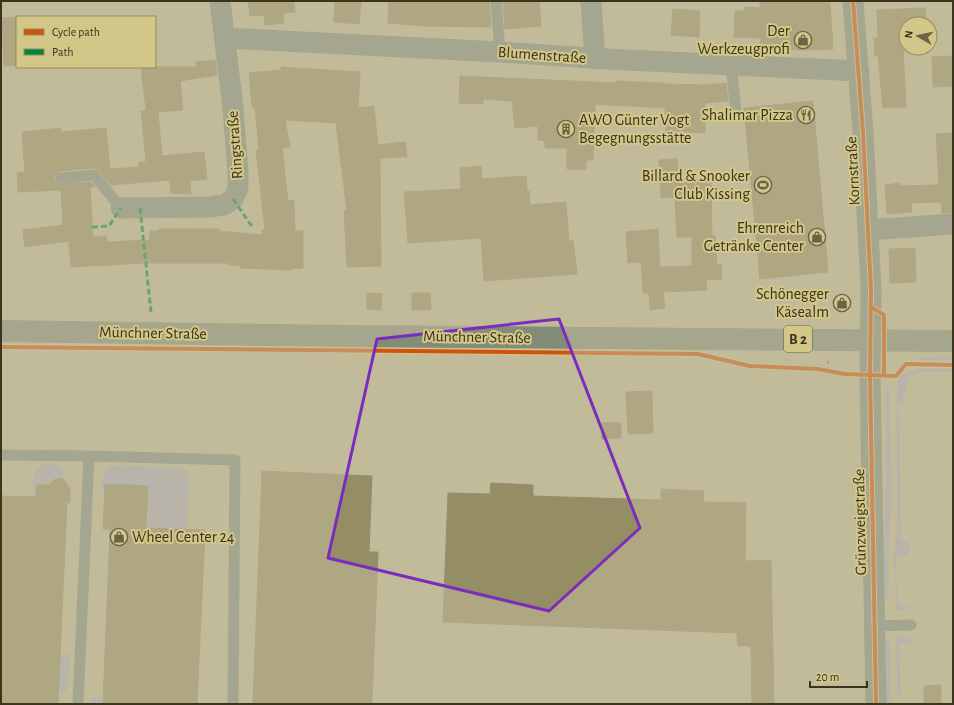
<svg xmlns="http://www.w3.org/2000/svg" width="954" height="705" viewBox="0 0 954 705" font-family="'Alegreya Sans',sans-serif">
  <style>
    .grass { fill: #aaacbd }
    .building { fill: #958e64; stroke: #938d73 }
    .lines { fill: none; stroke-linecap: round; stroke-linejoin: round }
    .path { stroke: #868b7c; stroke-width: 2.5; stroke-dasharray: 3 3; stroke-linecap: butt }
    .lane { stroke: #818c80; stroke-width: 11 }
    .street { stroke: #818c80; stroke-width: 21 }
    .primary { stroke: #828c78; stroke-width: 22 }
    .quiet { stroke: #00873e; stroke-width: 3; stroke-dasharray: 6 3; stroke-linecap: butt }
    .cycleway-casing { stroke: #d3c689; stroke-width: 6 }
    .cycleway { stroke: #ce530e; stroke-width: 4 }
    .marked { fill: none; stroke: #7b2cbf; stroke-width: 3; stroke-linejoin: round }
    .labels { text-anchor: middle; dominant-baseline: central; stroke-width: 4; stroke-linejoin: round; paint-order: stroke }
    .shield { fill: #d3c689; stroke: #67603c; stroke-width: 1 }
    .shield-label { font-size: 15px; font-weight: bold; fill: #39341b }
    .poi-label { font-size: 16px; fill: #39341b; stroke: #d3c689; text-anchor: end }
    .street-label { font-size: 16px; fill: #39341b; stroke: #d3c689 }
  </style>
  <rect width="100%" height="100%" fill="#c2bb9a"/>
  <path class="grass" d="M953,357v3h-35l-3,-2z
    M918,369h35v3l-31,-1v2l-8,2v2h-5l-3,14h-2l-1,12h-4l2,138h8v14l-13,1 2,49h12c-3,6 -8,5 -14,6l-2,-56 3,-24v-152c5,-7 14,-6 21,-10z
    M886,384l3,2 3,112 -3,36 -1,66h-5l3,-129z
    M46,463c11,1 20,3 19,16l-7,-2 -6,3 -2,4h-14v10h-3c1,-13 -1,-27 13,-31z
    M123,465l63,4 3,4 -2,56 -40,-2 1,-41 -43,-2 -1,7h-3c2,-18 2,-26 22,-26z
    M896,637l12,1 4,3v2l-13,1 2,51h-4z
    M890,638l1,66h-6l-1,-57 3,-7z
    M70,653l-2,35 -3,5 -6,1 2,-40z
    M102,696v8h-14l4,-5z"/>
  <path class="building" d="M248,1h46l1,11 -12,1 1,10 -19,2 -1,-10 -14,1z
    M335,1h26l-2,23 -25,-2z
    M389,1h100l2,26 -66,-1 -37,-3z
    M503,1h36l2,25 -36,3z
    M760,1h70l3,48 -32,1 -41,-2 1,-10 -27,-1 1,-26h10v-4l15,1z
    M925,8l2,16h-25l4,83 -23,1 -5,-52h-3l-1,-18h4l-1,-28z
    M673,9l27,2 -1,26 -28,-2z
    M17,17v48l-13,1 -2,-48z
    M953,56v30l-20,1 -1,-30z
    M215,60l2,15 -37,6 3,29 -25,2 4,44 42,-4 3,27 -17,2 1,13 -20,-1 -1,-10h-1v-3l-58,5 -12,-14 -5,-3 -34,3 -5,4 -1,4 4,5 33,-2 4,5h-5l3,50 13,-1 1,6 43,-2v-9h9v-2h60v2l43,4v-5h3l-9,-80h3l-4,-43h-3l-3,-34 32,-3v-3l79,5 -2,36 16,-2 4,39 27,-3 2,15 -27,1 1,108 -34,1 -3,-56h3l-11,-88 -51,-3 5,27 -8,1 6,53 6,-1 1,31h8v37l-13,1v1l-50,-2v-3h-11v-2h-85l-73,4 -2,-26 -44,6 -2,-17 40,-5 -2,-35 -43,2 -1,-19 8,-1 -3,-40 39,-4v4l45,-4 4,41 29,-2v-5h7l-5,-51 5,-1 -5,-43h55v-5z
    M460,76l156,7v-2l47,2v1l43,1 20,-2 2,18 -23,2v30l-39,-2 -1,-23 -70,-4 -2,56h-7v9h-19v-21h-22v-7l-7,-1v-14l-23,2 -3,-27 -29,-2v5l-24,-1z
    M813,101l15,171 -68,7 -16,-171z
    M953,133v79l-11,1 -1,-11 -30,1 1,9 -25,2 -2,-29 15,-2v3l39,-1 -3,-51z
    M677,159l3,24 31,-2 1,55h3l2,29 4,-1 1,15 -16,1 1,10 -44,2 2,16 -15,2 -1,-17h-6l-2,-31 -13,1 -2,-31 32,-3 2,38 32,-1v-29h-15l-2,-40 -14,1 -2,-38z
    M481,166l1,13 44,-3 1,15h2l1,14 36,-3 3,39h4l4,33 -93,7 -3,-43 -73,5 -4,-51 57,-3 -1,-21z
    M915,248l1,34 -26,1 -1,-34z
    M367,293l15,1 -1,16 -14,-1z
    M412,293h18l1,17h-19z
    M652,391l1,42 -25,1 -2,-42z
    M602,423h19v15l-19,1z
    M262,471l110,5 -3,76h9l-6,152h-119z
    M61,478l4,3 5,8v14l-3,-1 -9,202h-57v-208l35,1 1,-12h12l6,-6z
    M491,483l42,2v11l128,4v-11l43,2 -1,11 43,1 -1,58 26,-1 3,144h-22l-1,-58h-13l-1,-13 -294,-11 5,-129 42,1z
    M105,484l43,2 -2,42 59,2 -8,174h-94l7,-175h-7z
    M941,685v19h-17v-18z"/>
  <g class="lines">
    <path class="path" d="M828,370v-9"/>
    <path class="lane" d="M496,1l4,51
      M731,65l5,47
      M61,178l33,-3 27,33
      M1,455l88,1 -11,248
      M89,456l146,4 -2,244
      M874,626l37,-1"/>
    <path class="street" d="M591,1l4,58
      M853,1l10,132 8,156 -1,86 6,329
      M225,38l275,14 106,7 253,12
      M121,208l88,-1 15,-2 9,-6 5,-11v-15l-5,-65 -13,-107
      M868,230l85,-6"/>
    <path class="primary" d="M1,331l346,5 606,5"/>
    <path class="quiet" d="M233,199l20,29
      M140,208l11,104
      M92,227l17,-1 12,-18"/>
    <defs>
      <path id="cycleway" d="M853,1l10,132 8,156 -1,86 6,329
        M871,307l13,8v60
        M1,347l697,7 52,12 68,3 27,5 51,2 10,-12 47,1"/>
    </defs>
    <use href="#cycleway" class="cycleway-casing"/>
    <use href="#cycleway" class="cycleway"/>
  </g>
  <path d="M0 0H954V705H0ZM559,319l81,209 -91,83 -221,-53 49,-219z" fill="#c2bb9a" fill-opacity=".55" fill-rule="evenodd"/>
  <path class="marked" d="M559,319l81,209 -91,83 -221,-53 49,-219z"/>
  <defs>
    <symbol id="shop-ring" viewBox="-11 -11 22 22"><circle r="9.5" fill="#d3c689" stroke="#696347" stroke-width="1.5"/><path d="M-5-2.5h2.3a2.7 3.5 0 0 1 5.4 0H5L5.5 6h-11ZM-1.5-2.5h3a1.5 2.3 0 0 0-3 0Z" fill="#696347"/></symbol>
    <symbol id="restaurant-ring" viewBox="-11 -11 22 22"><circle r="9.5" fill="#d3c689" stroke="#696347" stroke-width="1.5"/><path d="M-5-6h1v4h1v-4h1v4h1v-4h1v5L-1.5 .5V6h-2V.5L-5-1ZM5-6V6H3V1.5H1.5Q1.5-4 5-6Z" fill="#696347"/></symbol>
    <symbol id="building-ring" viewBox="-11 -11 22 22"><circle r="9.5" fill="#d3c689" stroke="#696347" stroke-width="1.5"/><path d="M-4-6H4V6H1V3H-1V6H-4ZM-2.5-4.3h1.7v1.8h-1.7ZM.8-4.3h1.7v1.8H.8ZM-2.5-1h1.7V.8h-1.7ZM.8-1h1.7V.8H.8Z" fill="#696347"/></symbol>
    <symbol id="stadium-ring" viewBox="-11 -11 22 22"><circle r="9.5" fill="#d3c689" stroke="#696347" stroke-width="1.5"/><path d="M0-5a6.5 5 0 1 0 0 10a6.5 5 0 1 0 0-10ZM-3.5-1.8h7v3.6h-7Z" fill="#696347"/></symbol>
  </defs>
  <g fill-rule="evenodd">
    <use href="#shop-ring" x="793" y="30" width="20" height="20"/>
    <use href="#restaurant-ring" x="796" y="105" width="20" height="20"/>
    <use href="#building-ring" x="556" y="119" width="20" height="20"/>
    <use href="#stadium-ring" x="753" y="175" width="20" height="20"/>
    <use href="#shop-ring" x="807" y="227" width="20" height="20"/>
    <use href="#shop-ring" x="832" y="293" width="20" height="20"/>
    <use href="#shop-ring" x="109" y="527" width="20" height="20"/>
  </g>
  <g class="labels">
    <rect class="shield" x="784" y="326" width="28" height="26" rx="3"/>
    <g class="shield-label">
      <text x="798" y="339">B 2</text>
    </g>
    <g class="poi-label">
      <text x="790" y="31">Der<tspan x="790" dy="18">Werkzeugprofi</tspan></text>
      <text x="793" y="115">Shalimar Pizza</text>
      <text x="579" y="120" text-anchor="start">AWO Günter Vogt<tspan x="579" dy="18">Begegnungsstätte</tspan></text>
      <text x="750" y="176">Billard &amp; Snooker<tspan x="750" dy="18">Club Kissing</tspan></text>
      <text x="804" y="228">Ehrenreich<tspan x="804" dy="18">Getränke Center</tspan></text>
      <text x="829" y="294">Schönegger<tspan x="829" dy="18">Käsealm</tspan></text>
      <text x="132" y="537" text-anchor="start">Wheel Center 24</text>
    </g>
    <g class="street-label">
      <text transform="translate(542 55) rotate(4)">Blumenstraße</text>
      <text transform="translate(235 145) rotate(-94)">Ringstraße</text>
      <text transform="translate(853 171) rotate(-93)">Kornstraße</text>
      <text transform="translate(153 333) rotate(1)">Münchner Straße</text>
      <text transform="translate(477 337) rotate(1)">Münchner Straße</text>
      <text transform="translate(860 522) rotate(-91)">Grünzweigstraße</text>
    </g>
  </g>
  <rect width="954" height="705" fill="none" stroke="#39341b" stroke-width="4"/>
  <rect x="16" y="16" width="140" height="52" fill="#d3c689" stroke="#958c5d"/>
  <rect x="24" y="29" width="20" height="6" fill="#ce530e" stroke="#958c5d"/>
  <text x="52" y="36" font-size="12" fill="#39341b">Cycle path</text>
  <rect x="24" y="49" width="20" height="6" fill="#00873e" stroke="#958c5d"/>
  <text x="52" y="56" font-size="12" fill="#39341b">Path</text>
  <g transform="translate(918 36) rotate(279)"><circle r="19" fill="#d3c689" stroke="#958c5d"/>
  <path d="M0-3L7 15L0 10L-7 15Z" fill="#696347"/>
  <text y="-6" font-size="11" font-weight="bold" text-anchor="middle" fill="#39341b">N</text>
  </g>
  <path d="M810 681v6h57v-6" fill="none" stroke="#39341b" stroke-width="2"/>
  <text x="816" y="681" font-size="12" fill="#39341b" stroke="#d3c689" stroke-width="3" paint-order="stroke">20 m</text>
</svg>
